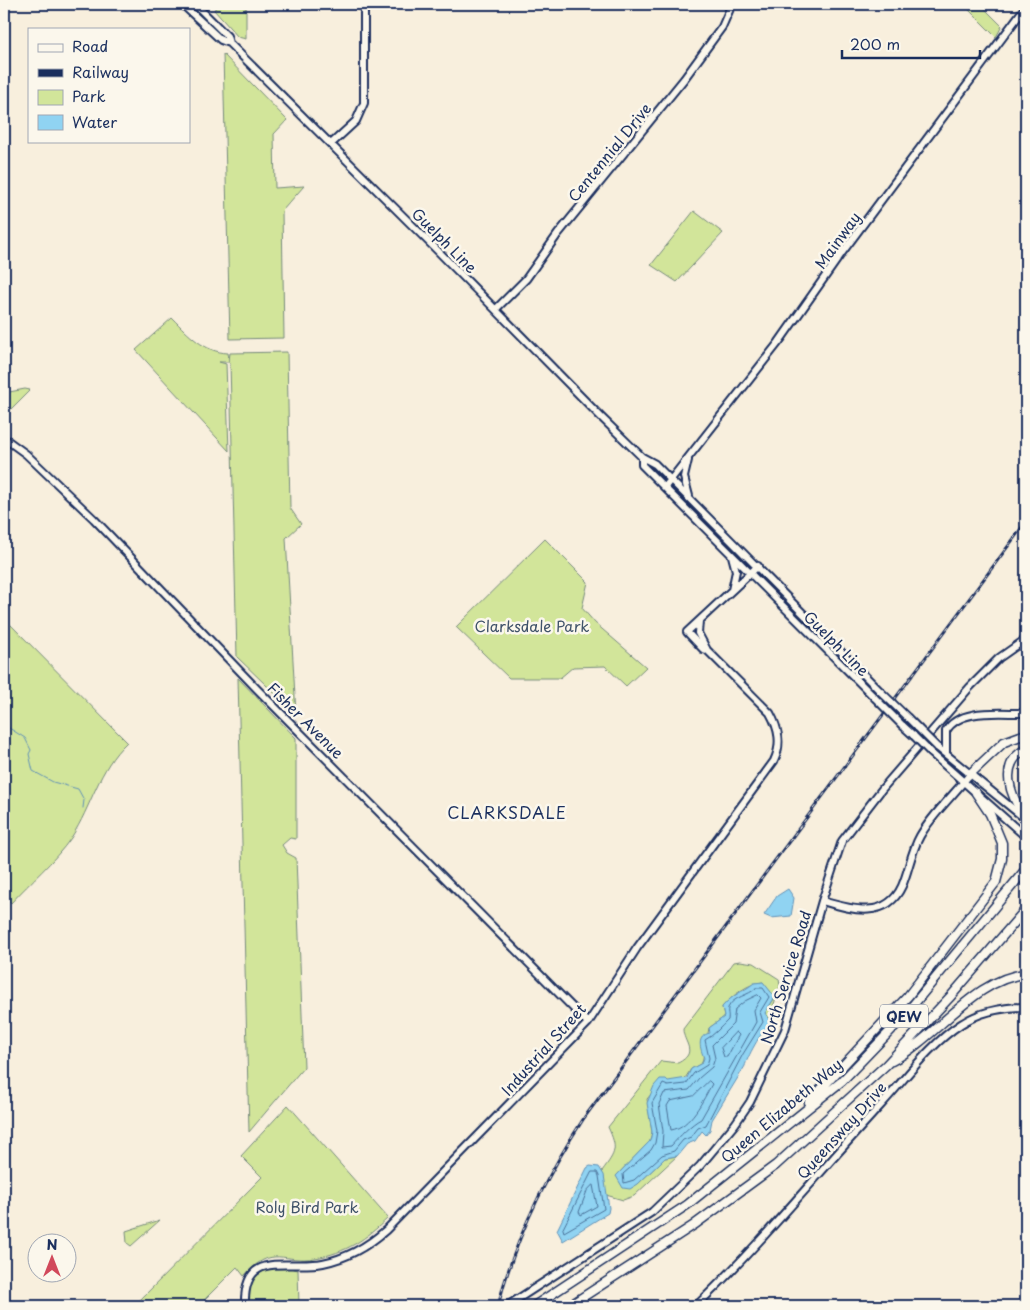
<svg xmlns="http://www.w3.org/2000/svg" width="1030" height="1310" viewBox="0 0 1030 1310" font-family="'Playpen Sans',sans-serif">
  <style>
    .green { fill: #d2e59a; stroke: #768a7c }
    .water { fill: #90d3f2; stroke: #6191b7 }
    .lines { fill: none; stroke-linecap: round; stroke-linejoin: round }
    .shore { stroke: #4a7199; stroke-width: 1 }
    .stream { stroke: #6191b7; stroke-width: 1 }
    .secondary-casing { stroke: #1b2f5e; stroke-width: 10 }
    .highway-casing { stroke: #1b2f5e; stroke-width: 11 }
    .secondary { stroke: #fbf7ec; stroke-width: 6 }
    .highway { stroke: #fbf7ec; stroke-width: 8 }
    .rail-casing { stroke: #1b2f5e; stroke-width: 3 }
    .rail { stroke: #fbf7ec; stroke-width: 1; stroke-dasharray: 4; stroke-linecap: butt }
    .secondary-bridge-casing { stroke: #1b2f5e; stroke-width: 10; stroke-linecap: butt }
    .secondary-bridge { stroke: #fbf7ec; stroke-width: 6 }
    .labels { text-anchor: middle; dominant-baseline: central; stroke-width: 5; stroke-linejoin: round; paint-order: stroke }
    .shield { fill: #fbf7ec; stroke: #5e6b89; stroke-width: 1 }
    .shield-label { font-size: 14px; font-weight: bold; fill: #1b2f5e }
    .street-label { font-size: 15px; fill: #1b2f5e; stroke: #fbf7ec }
    .park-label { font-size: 15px; fill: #40536a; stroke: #fbf7ec }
    .neighbourhood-label { font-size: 16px; letter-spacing: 1px; fill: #1b2f5e; stroke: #fbf7ec }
  </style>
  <rect width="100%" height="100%" fill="#f8efdd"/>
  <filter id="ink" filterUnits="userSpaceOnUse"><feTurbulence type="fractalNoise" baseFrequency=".02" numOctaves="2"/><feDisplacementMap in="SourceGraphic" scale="10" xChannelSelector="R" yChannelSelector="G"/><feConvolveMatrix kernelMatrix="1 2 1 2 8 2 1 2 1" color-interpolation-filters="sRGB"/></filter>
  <g filter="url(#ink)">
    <path class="green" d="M218,4h28v35l-8,-2 -24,-27z
      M963,4h17l22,22 -6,11z
      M223,54l64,66 -13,14 1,54 29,-2 -22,25 2,127 -54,1z
      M694,211l29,22 -46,49 -26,-17z
      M172,318c17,17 32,34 56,35l1,8 1,-8 57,-1 3,156 11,16 -15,14 10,176 -59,-57 -7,-295h-11l7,2 3,87 -93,-101z
      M25,389l5,1 -26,26v-23z
      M545,539l43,43 -6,26 13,15 51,44 -20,19 -21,-20 -32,1 -13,11h-51l-53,-51z
      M4,618l123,124c-29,27 -35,64 -56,96 -17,24 -40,43 -60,65l-7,-8z
      M238,678l58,60v101l-6,-1 -8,7 5,8 9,5 8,209 -55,65z
      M740,961l14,2 25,16 1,7 -11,33 -4,-6 9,-14 -11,-17c-15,1 -31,14 -41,25l2,10 -15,11 -7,35 -11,6 -7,11 -31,12 -6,7 5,33 -2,9 -34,35 22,8 27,-26 12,-2 -43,40 -11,4 -17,-5 -4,-24c14,-19 16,-22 6,-44l53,-66 17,2c21,-11 5,-20 5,-34l51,-67z
      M288,1105l100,113c-22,21 -42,35 -73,40 -31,6 -42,-15 -71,18l-7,-9 -39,39h-64l128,-129 -21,-21z
      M160,1220l-29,26 -4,-3 -1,-12z
      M281,1266l17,4 1,35 -51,1c0,-25 6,-36 33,-40z"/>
    <path class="water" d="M788,889l6,9 -3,18 -20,2 -7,-3 13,-19z
      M763,982l12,15 -10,16 4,6v7c-7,3 -23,34 -24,40l-33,54 -2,10 -4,5 -4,-4 -7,10 -8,3 -10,12 -12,2 -27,26 -8,5 -7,-1 -7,-12 34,-35 2,-9 -5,-29 7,-17 6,-7h6l2,2 19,-3 4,-9 11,-6 2,-5c-4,-10 -8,-22 6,-25l-1,-5 15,-11 -2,-10c11,-13 21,-15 32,-24z
      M590,1166l9,1 5,8 5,33 -1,5 -45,28 -6,-11c11,-22 19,-40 30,-62z"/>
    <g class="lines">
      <path class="shore" d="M756,988h7l6,9 -9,15 3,10 -20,32 -37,71 -8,3 -7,9 -8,3 -9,11 -12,4 -28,25 -10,3 -1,-9 28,-24 4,-7 2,-12 -5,-28 11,-19 5,2 18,-2 8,-11 13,-8 2,-7 -4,-18c9,-5 15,-12 23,-20 1,-4 -1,-9 0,-12 5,-12 21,-12 28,-20z
        M758,995l3,3 -7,12 2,12 -55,97c-10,5 -22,18 -30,27l-9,1 1,-16 -4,-27 5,-11 25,-3 10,-12 13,-11 3,-9 -3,-13 21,-21 2,-15 10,-8z
        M736,1032l3,3 -12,22h-3l-3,-9z
        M709,1081l3,3c-9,16 -21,43 -41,46l-4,-24 3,-5 23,-5z
        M592,1172h5l2,4 5,33 -40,23 -1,-3z
        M593,1185l4,21 -16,9 -2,-3 8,-21z"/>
      <path class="stream" d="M4,722l5,6 16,10 6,12 -2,4 4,17 20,11 25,7 6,11 -1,8"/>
      <defs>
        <path id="secondary" d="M182,4l39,36 8,3 209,208 163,166 41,40 13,7 225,227
          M195,4l32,32 2,7
          M331,144l25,-23 8,-18v-99
          M496,309l30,-30 32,-45 126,-155 38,-52 10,-23
          M4,438l22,16 68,65 163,170 331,334
          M642,457v8l233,233
          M688,460l-4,17 5,19
          M665,487l114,-145 62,-88 185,-248
          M732,556l4,15 -4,19
          M707,650l-4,-1 -16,-17 71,-66
          M908,718l10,10
          M902,725l12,11
          M937,747l86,70
          M931,753l95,84
          M946,754v-23c14,-24 56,-17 80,-18
          M822,901c28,8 64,20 80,-15 7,-16 9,-34 18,-50 13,-23 34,-41 50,-62
          M245,1306c-2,-58 41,-36 78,-43 25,-5 44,-16 63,-33l202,-207 49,-75 137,-187c8,-17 5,-32 -4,-48l-63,-63 -9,-17 1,-12
          M507,1306l145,-94 48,-46 35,-42 15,-22 35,-72 37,-129 20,-60 40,-52 88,-102 29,-29 27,-19
          M696,1306c66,-63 123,-134 185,-201 25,-27 49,-61 80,-81 20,-13 42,-17 65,-17"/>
        <path id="highway" d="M970,774l34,-32 22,-8
          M1025,817c-14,-20 -28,-52 1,-68
          M892,1061c45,-24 84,-84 134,-87
          M809,1102l99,-106 88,-114 6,-23v-16l-12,-29 -14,-21
          M534,1306l153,-101 155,-124 57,-59 127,-153
          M569,1306l125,-81 82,-60 110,-100 65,-69 75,-87"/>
      </defs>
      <use href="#secondary" class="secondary-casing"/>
      <use href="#highway" class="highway-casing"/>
      <use href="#secondary" class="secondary"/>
      <use href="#highway" class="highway"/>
      <defs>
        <path id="rail" d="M498,1306c17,-68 48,-130 86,-188l442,-596"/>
      </defs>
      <use href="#rail" class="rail-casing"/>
      <use href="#rail" class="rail"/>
      <defs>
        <path id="secondary-bridge" d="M880,691l28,27
          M875,698l27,27
          M918,728l19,19
          M914,736l17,17"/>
      </defs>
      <use href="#secondary-bridge" class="secondary-bridge-casing"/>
      <use href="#secondary-bridge" class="secondary-bridge"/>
    </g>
  </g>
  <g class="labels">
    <rect class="shield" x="880" y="1004.5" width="48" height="23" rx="4"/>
    <g class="shield-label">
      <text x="904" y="1016">QEW</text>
    </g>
    <g class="street-label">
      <text transform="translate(609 152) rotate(-51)">Centennial Drive</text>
      <text transform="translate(445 240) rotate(45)">Guelph Line</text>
      <text transform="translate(837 240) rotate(-54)">Mainway</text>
      <text transform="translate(837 643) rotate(45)">Guelph Line</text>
      <text transform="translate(306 720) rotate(45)">Fisher Avenue</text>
      <text transform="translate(785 977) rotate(-73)">North Service Road</text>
      <text transform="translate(543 1049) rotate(-48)">Industrial Street</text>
      <text transform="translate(781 1110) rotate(-40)">Queen Elizabeth Way</text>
      <text transform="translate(841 1130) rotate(-48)">Queensway Drive</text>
    </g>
    <g class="park-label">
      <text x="532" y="625">Clarksdale Park</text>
      <text x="307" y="1206">Roly Bird Park</text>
    </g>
    <g class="neighbourhood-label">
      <text x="507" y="812">CLARKSDALE</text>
    </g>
  </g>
  <rect width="1030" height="1310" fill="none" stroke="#fbf7ec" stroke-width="20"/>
  <rect x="10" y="10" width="1010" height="1290" fill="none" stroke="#1b2f5e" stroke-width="2" filter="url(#ink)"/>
  <rect x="28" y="28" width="162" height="115" fill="#fbf7ec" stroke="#a1a7b3"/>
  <rect x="38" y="44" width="25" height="8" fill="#fbf7ec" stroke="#a1a7b3"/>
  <text x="72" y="52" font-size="15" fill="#1b2f5e">Road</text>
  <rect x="38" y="69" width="25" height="8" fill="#1b2f5e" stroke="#a1a7b3"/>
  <text x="72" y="78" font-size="15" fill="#1b2f5e">Railway</text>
  <rect x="38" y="90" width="25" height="15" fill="#d2e59a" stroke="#a1a7b3"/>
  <text x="72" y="102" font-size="15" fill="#1b2f5e">Park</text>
  <rect x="38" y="115" width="25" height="15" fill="#90d3f2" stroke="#a1a7b3"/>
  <text x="72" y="128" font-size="15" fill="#1b2f5e">Water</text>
  <g transform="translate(52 1258)"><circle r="24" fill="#fbf7ec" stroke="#a1a7b3"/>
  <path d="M0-4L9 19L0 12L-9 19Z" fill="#d1495b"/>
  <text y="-8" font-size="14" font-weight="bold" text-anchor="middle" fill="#1b2f5e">N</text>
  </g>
  <path d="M842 50v8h138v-8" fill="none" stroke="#1b2f5e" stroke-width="2.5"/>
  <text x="850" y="50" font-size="15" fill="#1b2f5e" stroke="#fbf7ec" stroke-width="4" paint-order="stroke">200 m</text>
</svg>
